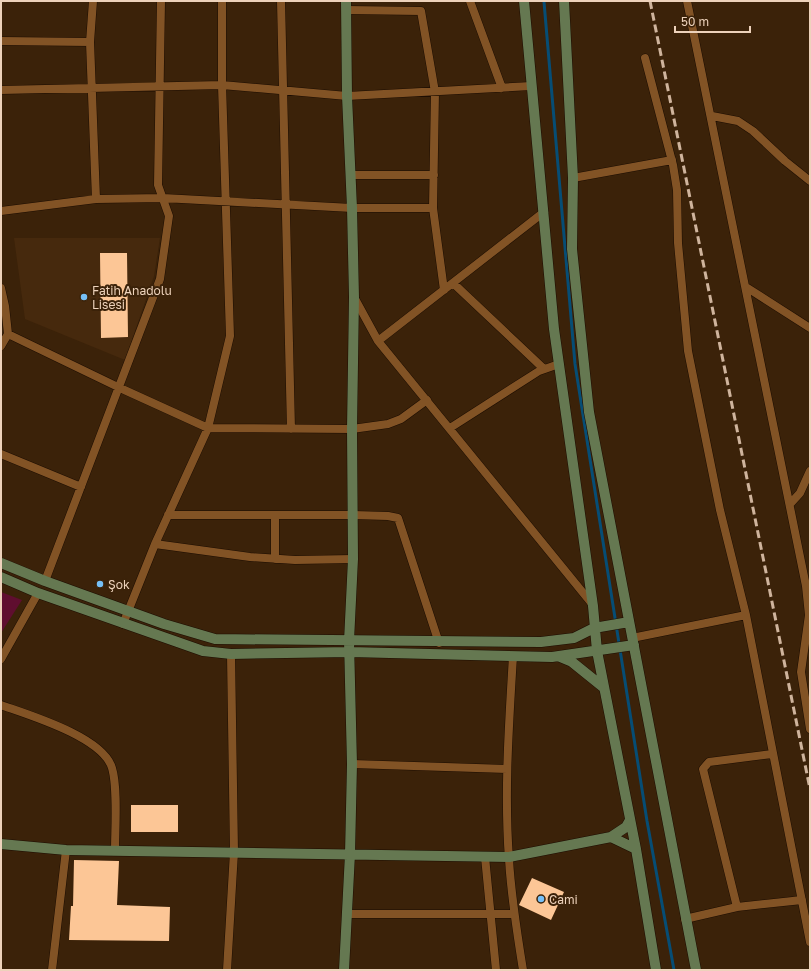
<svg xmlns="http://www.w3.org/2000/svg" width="811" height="971" viewBox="0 0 811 971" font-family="'Golos Text',sans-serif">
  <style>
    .built { fill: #46290d }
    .green { fill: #5f0e2f }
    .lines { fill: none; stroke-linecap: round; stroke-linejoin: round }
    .stream { stroke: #064d75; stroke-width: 3 }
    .building { fill: #fcc696 }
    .street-casing { stroke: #1c0d02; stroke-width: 9 }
    .secondary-casing { stroke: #1c0d02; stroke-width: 11 }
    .street { stroke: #825325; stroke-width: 8 }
    .secondary { stroke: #657851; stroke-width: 10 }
    .rail { stroke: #cfb49d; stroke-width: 3; stroke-dasharray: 8 4; stroke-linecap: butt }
    .poi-dot { fill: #76c0f7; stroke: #3b2209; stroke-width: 1.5 }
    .labels { text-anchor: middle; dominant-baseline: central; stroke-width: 4; stroke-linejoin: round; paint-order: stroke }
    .poi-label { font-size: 12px; fill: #edd2bb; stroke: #3b2209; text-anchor: start }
  </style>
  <rect width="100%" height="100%" fill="#3b2209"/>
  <path class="built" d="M14,238h146l-6,38 -29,84 -100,-41z"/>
  <path class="green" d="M1,592l21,8 -21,33z"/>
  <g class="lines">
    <path class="stream" d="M544,2l31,362 72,457 27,149"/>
  </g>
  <path class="building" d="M100,253h27l1,84 -27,1z
    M131,805h47v27h-47z
    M74,860l45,1 -2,44 53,2 -1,34 -100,-1 2,-34h2z
    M532,878l32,14 -13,28 -32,-15z"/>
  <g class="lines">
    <defs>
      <path id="street" d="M93,1l-3,41 6,157
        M281,1l10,428
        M470,1l32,87
        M687,1l119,585 3,29 -8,57 9,57
        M346,10l75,1 14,81 -2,116 11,82
        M1,41l89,1
        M645,58l28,107 4,25 1,53 10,108 32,159 26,105
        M1,90l221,-5 125,11 184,-10
        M712,116l26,5 15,10 32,30 25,20
        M350,175h84
        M573,178l99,-18
        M1,211l95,-12 67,-1 189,10h81
        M453,283l91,86
        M746,287l64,41
        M1,288l4,18 3,28 -7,12
        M354,297l24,44 215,264
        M8,334l112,54 88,40 144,1 36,-5 13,-5 26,-19
        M378,341l166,-129
        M450,428l89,-57 20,-7
        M1,454l80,33
        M790,504l10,-11 10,-22
        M168,515h185l35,1 10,2 41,125
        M155,544l95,13 45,3 58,-1
        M275,559v-44
        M45,581l115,-302 9,-63 -11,-31 3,-184
        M123,624l32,-80 53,-116 22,-92 -8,-251v-84
        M632,638l114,-23 64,327
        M513,656c-4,68 -9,135 -4,203 2,37 8,74 14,111
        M1,659l37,-66
        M1,705c28,10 102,32 111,63 6,20 3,61 3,83
        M352,764l155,5
        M485,857l11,113
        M737,907l-34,-138 6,-7 63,-8
        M347,914h167
        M685,919l52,-12 65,-7
        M52,970l14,-120
        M227,970l7,-118 -3,-198"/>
      <path id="secondary" d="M524,1l30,328 39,277 4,45 39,198 20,121
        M564,1l9,177 -1,71 17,163 107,558
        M1,563l44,18 119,43 51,15 326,3 33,-4 20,-10 35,-6
        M1,577l37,16 165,58 28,3 119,-2 202,5 82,-12
        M560,657l12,5 31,25
        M611,837l25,12
        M1,844l65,6 443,7 102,-20 15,-10 4,-7
        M344,970l6,-116 2,-90 -3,-123 4,-82 -1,-130 2,-132 -2,-89 -5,-112 -1,-95"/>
    </defs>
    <use href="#street" class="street-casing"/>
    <use href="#secondary" class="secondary-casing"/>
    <use href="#street" class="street"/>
    <use href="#secondary" class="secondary"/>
    <path class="rail" d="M650,1l160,788"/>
  </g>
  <g class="poi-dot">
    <circle cx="84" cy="297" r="4"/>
    <circle cx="100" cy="584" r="4"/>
    <circle cx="541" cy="899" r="4"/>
  </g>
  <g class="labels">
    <g class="poi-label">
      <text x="92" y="290">Fatih Anadolu<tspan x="92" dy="14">Lisesi</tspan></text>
      <text x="108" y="584">Şok</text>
      <text x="549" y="899">Cami</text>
    </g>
  </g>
  <rect width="811" height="971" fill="none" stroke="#edd2bb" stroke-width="4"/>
  <path d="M675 26v6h75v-6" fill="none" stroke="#edd2bb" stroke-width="2"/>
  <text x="681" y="26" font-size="12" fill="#edd2bb" stroke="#3b2209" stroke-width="3" paint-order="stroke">50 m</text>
</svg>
